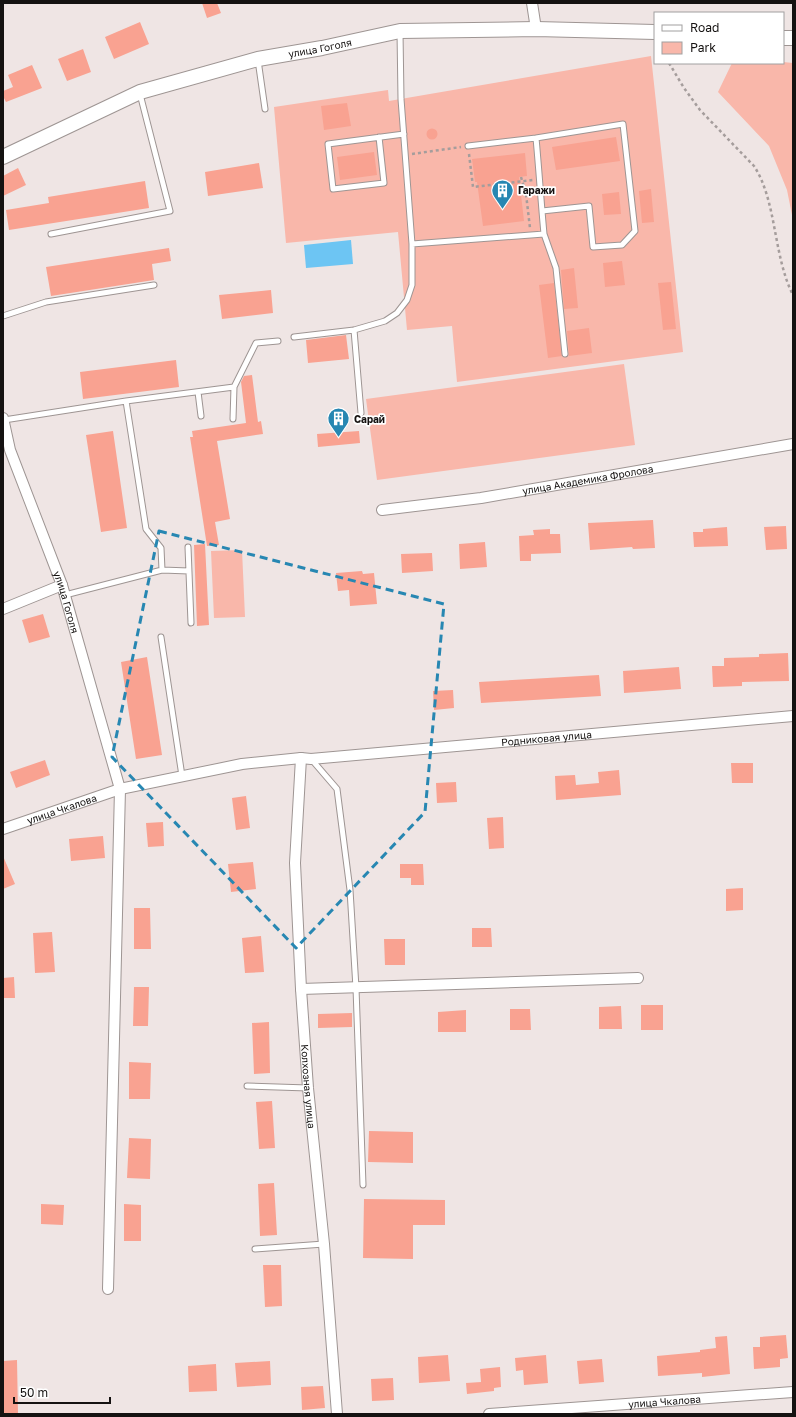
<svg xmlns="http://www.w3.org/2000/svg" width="796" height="1417" viewBox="0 0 796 1417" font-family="'Golos Text',sans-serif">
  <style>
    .green { fill: #f9b7aa }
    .water { fill: #6dc5f3 }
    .building { fill: #f9a291 }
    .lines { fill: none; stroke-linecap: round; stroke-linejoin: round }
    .service-casing { stroke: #9e9593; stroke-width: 7 }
    .minor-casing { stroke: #9e9593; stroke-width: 12 }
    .secondary-casing { stroke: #9e9593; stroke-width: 16 }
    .path { stroke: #a59d9c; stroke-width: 2.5; stroke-dasharray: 3 3; stroke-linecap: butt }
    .service { stroke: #fff; stroke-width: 5 }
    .minor { stroke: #fff; stroke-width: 10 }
    .secondary { stroke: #fff; stroke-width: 14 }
    .marked { fill: none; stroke: #2787b2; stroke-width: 3; stroke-dasharray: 8 5; stroke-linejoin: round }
    .labels { text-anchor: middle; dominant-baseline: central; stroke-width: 3.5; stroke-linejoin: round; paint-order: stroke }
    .street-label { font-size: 10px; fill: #151211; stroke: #fff }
    .poi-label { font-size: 10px; font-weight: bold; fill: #151211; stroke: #fff; text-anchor: start }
  </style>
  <rect width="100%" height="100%" fill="#efe5e4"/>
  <path class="green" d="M651,56l32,296 -226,30 -5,-56 -45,4 -9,-98 -112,11 -12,-136 114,-17 1,11z
    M783,62l10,1v157l-6,-30 -18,-44 -51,-54 14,-29z
    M624,364l11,81 -258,35 -11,-81z
    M242,550l3,67 -31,1 -3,-67z"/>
  <path class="water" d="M351,240l2,24 -47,4 -2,-23z"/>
  <path class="building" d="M202,3h15l4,10 -14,5z
    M140,22l9,22 -35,15 -9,-22z
    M83,49l8,23 -24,9 -9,-22z
    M32,65l10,23 -36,14 -3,-6v-5l10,-4 -5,-12z
    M347,103l4,23 -27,4 -3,-24z
    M426.5 134a5.5 5.5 0 1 1 11 0a5.5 5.5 0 1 1-11 0Z
    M616,137l4,24 -64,9 -4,-23z
    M374,152l3,23 -37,5 -3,-23z
    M525,153l2,23 -8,1 5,44 -41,5 -6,-44h-2l-3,-23z
    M259,163l4,25 -55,8 -3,-24z
    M18,168l8,17 -23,11v-20z
    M145,181l4,27 -140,22 -3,-20 43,-7 -1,-6z
    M651,189l3,33 -12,1 -3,-32z
    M619,192l2,22 -17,1 -2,-21z
    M169,248l2,13 -19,3 2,16 -103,16 -5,-29z
    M622,261l3,24 -20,2 -2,-24z
    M574,268l4,40 -14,1 -3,-39z
    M671,282l5,47 -13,1 -5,-47z
    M554,283l8,73 -14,2 -9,-73z
    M271,290l2,23 -51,6 -3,-24z
    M589,328l3,25 -23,3 -2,-25z
    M346,335l3,24 -41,4 -2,-23z
    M176,360l3,27 -96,12 -3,-27z
    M252,375l6,47 3,-1 2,13 -46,7 13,78 -15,3 4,23 -12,1 -17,-109h3l-1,-6 54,-8 -5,-41 3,-6z
    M113,431l14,97 -26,4 -15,-97z
    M359,431l1,12 -42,4 -1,-13z
    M653,520l2,28 -22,1 -1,-2 -42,3 -2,-27z
    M786,526l1,23 -21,1 -2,-23z
    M727,527l1,19 -34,1 -1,-15h10v-3z
    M550,529v5h10l1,19 -30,1v7h-11l-1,-25 15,-1 -1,-5z
    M485,542l2,25 -27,2 -1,-25z
    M205,544l4,81 -12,1 -3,-81z
    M432,553l1,18 -31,2 -1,-19z
    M362,571l1,3 11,-1 3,31 -27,2 -1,-16 -11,1 -2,-18z
    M43,614l7,23 -21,6 -7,-23z
    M788,653l1,28 -47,1v4l-29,1 -1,-21h12v-8l35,-1v-3z
    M147,657l15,98 -26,4 -15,-97z
    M679,667l2,22 -57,4 -1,-22z
    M599,675l2,21 -120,7 -2,-21z
    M453,690l1,18 -20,2 -1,-19z
    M45,760l5,15 -34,13 -6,-16z
    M731,763h22v20h-21z
    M619,770l2,25 -65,5 -1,-24 20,-1 1,10 23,-2 -1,-11z
    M456,782l1,20 -20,1 -1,-20z
    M246,796l4,32 -14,2 -4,-32z
    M503,817l1,31 -15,1 -2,-31z
    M163,822l1,24 -16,1 -2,-24z
    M103,836l2,22 -34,3 -2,-22z
    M3,856l12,28 -12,5z
    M253,862l3,27 -25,3 -3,-28z
    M400,864h23l1,21h-13v-7h-11z
    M743,888v22l-17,1v-22z
    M134,908h16l1,41h-17z
    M472,928h19l1,19h-20z
    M52,932l3,40 -20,1 -2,-40z
    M261,936l3,36 -19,1 -3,-35z
    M384,939h21v26h-20z
    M14,977l1,21h-12v-20z
    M134,987h15l-1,39h-15z
    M641,1005h22v25h-22z
    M621,1006l1,23h-23v-22z
    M510,1009h20l1,21h-21z
    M466,1010v22h-28v-20z
    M352,1013v14l-34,1v-14z
    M269,1022l1,51 -16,1 -2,-51z
    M129,1062l22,1 -1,36h-21z
    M272,1101l3,47 -16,1 -3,-47z
    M369,1131l44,1v31l-45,-1z
    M129,1138l22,1 -1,40 -23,-1z
    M274,1183l3,52 -17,1 -2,-52z
    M364,1199l81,1v25h-32v34l-50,-1z
    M41,1204l23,1 -1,20 -22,-1z
    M124,1204l17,1v36h-17z
    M263,1265h18l1,41 -17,1z
    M786,1335l2,23 -8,1v8l-26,2 -1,-22h7v-10z
    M727,1336l3,38 -28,3v-4l-44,3 -1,-20 43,-4v-2l16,-2 -1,-11z
    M448,1355l2,26 -31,2 -1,-26z
    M546,1355l2,28 -24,2 -1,-15 -7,1 -1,-13z
    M602,1359l2,23 -25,2 -2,-23z
    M17,1360l1,54h-15v-53z
    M270,1361l1,24 -34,2 -2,-24z
    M216,1364l1,27 -28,1 -1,-26z
    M500,1367l1,20 -7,1v3l-27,3 -1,-11 15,-1 -1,-13z
    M393,1378l1,22 -22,1 -1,-22z
    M323,1386l2,22 -23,2 -1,-23z"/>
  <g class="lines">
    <defs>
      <path id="service" d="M258,60l7,49
        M379,137l5,46 -51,6 -5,-45 76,-10
        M468,146l68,-8
        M51,234l119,-23 -30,-117
        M544,234l12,34 9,86
        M412,244l132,-10c-3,-32 -5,-64 -8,-96l87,-14 12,107 -13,14 -29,2 -4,-41 -47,5
        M3,316l43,-14 108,-17
        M354,330l7,83
        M294,337l60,-7 31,-9 12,-8 10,-13 5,-15v-41l-11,-145 -1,-67
        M198,392l3,24
        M233,419l1,-32
        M4,420l122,-19 108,-14 22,-44 22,-2
        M188,547l3,76
        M162,570l27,1
        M65,595l97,-25 -1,-22 -15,-19 -20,-128
        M161,637l21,139
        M312,760l25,29 13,101 6,98 7,197
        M247,1086l61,2
        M255,1249l69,-5"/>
      <g id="minor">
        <path d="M532,3l4,26"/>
        <path id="s1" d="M3,418l7,32 52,135 58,204 -12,500"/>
        <path id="s2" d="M382,510l99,-12 312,-54"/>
        <path d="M3,609l59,-24"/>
        <path id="s3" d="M301,758l-6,105 6,126 7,99 16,156 13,170"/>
        <path id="s4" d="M3,829l117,-40 122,-25 59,-6 10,1 482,-43"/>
        <path d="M301,989l337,-11"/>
        <path id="s5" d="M489,1414l304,-22"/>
      </g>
      <g id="secondary">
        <path d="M783,38h10"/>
        <path id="s6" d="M3,157l137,-65 118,-33 64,-11 78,-17 136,-2 119,3"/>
      </g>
    </defs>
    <use href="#service" class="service-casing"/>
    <use href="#minor" class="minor-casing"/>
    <use href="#secondary" class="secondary-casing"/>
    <path class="path" d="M669,63l15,25 16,22 54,56c23,35 19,90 39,129
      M412,154l49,-7
      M469,154l4,33 60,-7
      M521,177l5,17 4,34"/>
    <use href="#service" class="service"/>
    <use href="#minor" class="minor"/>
    <use href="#secondary" class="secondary"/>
  </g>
  <path class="marked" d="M159,531l285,73 -19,208 -129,136 -184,-191z"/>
  <defs>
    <symbol id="building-pin" viewBox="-11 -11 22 30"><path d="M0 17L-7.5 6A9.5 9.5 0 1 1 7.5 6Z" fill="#2787b2" stroke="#fff"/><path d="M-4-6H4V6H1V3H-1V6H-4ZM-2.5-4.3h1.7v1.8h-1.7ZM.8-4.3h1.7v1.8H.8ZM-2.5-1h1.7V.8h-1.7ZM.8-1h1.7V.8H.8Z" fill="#fff"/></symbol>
  </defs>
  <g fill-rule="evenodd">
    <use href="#building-pin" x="490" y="178" width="25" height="34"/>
    <use href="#building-pin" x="326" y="406" width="25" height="34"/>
  </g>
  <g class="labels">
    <g class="street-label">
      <text stroke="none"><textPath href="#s6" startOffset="337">улица Гоголя</textPath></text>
      <text stroke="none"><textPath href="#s2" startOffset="208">улица Академика Фролова</textPath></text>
      <text stroke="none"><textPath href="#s1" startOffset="195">улица Гоголя</textPath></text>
      <text stroke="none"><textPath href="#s4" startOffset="554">Родниковая улица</textPath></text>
      <text stroke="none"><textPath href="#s4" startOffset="62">улица Чкалова</textPath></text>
      <text stroke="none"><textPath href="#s3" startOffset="329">Колхозная улица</textPath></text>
      <text stroke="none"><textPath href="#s5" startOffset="176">улица Чкалова</textPath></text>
    </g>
    <g class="poi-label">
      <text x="518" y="190">Гаражи</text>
      <text x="354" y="419">Сарай</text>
    </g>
  </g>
  <rect width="796" height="1417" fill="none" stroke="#151211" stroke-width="8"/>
  <rect x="654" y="12" width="130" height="52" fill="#ffffff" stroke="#a1a0a0"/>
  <rect x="662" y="25" width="20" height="6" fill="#ffffff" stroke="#a1a0a0"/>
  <text x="690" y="32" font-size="12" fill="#151211">Road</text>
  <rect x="662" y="42" width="20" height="12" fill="#f9b7aa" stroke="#a1a0a0"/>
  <text x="690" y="52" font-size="12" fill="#151211">Park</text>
  <path d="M14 1397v6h96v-6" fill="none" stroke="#151211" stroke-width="2"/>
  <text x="20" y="1397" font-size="12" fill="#151211" stroke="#ffffff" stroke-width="3" paint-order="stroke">50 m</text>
</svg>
